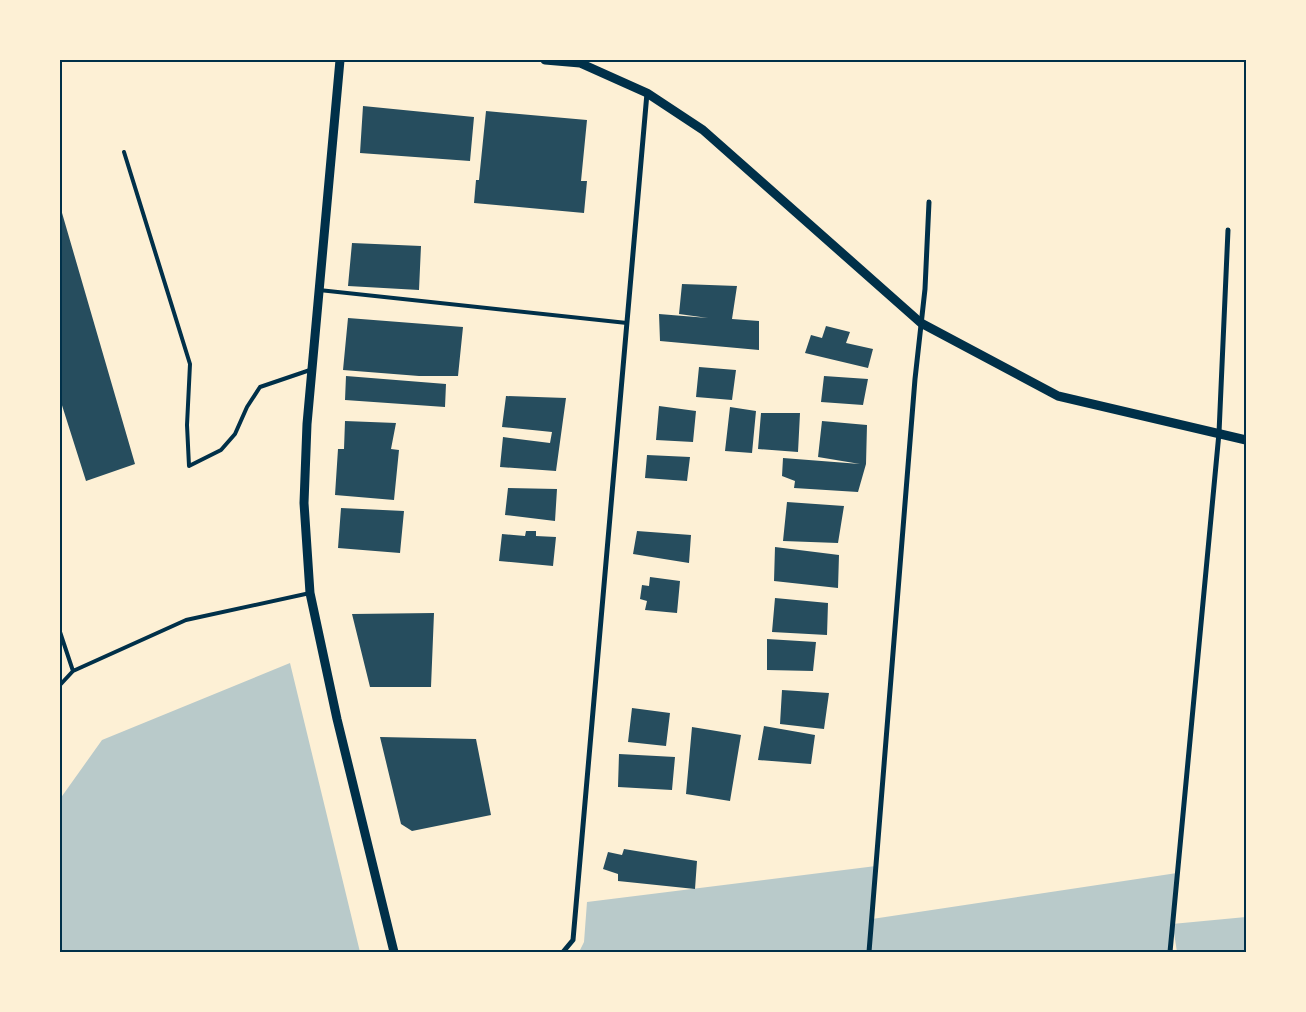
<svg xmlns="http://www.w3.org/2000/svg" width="1306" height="1012" viewBox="0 0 1306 1012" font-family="'Alegreya Sans',sans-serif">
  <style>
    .green { fill: #b9caca }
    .building { fill: #264d5e }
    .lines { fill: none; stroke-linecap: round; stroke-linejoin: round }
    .service { stroke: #003049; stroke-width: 4 }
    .minor { stroke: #003049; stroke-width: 5 }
    .tertiary { stroke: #003049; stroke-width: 9 }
    .neatline { fill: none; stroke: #003049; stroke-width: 2 }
  </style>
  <rect width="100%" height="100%" fill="#fdf0d5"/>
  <path class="green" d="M290,663l70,289h-300v-153l42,-59z
    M876,866l-4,53 305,-46 -5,51 74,-7v35h-69l-4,-25 -3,25h-591l5,-10 3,-40z"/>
  <path class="building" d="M363,106l111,11 -4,44 -110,-8z
    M486,111l101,9 -6,61h6l-3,32 -110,-10 2,-23h3z
    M60,206l75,258 -49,17 -26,-82z
    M352,243l69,3 -2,44 -71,-4z
    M682,284l55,2 -5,33 27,2v29l-99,-9 -1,-27 49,4 -29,-4z
    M348,318l115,9 -5,49h-39l-76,-6z
    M826,326l24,6 -4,11 27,6 -5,19 -63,-15 6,-18 11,3z
    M699,367l37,3 -4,30 -36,-3z
    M346,376l100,8 -1,23 -100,-7z
    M824,376l44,3 -5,26 -42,-3z
    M506,396l60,2 -10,73 -56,-4 3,-30 47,6 2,-11 -50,-5z
    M659,406l37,5 -3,31 -37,-2z
    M730,407l26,4 -4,42 -27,-2z
    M761,413h39l-2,39 -40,-3z
    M345,421l51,2 -5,26 8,1 -5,50 -59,-5 3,-46h6z
    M822,421l45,4 -1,39 -8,28 -64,-4 1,-7 -13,-5 1,-18 77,6 -42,-7z
    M647,455l43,2 -3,24 -42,-3z
    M508,488l49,1 -2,32 -50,-6z
    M787,502l57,4 -6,37 -55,-2z
    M341,508l63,3 -4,42 -62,-5z
    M526,531h10v5l20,1 -3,29 -54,-5 3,-27 23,2z
    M637,531l54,4 -2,28 -56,-9z
    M775,547l64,8 -1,33 -64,-7z
    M650,577l30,4 -3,32 -32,-3 2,-9 -7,-2 2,-14 7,1z
    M775,598l53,5 -1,32 -55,-3z
    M434,613l-3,74h-61l-18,-73z
    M767,639l49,3 -3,29 -46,-1z
    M782,690l47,3 -5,36 -44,-5z
    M632,708l38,5 -4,33 -38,-4z
    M764,726l51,9 -4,29 -53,-4z
    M692,727l49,8 -11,66 -44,-7z
    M380,737l96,2 15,76 -79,16 -11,-7z
    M619,754l56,3 -3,33 -54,-3z
    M624,849l73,12 -2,28 -77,-8v-7l-15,-5 5,-17 14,3z"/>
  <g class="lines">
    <path class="service" d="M124,152l66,212 -3,61 2,41 32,-16 14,-16 12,-27 13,-20 50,-17
      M319,290l308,33
      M60,632l13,39
      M60,685l13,-14 113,-51 124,-27"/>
    <path class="minor" d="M563,952l10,-12 74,-847
      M869,952l46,-573 10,-90 4,-87
      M1170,952l49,-519 9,-203"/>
    <path class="tertiary" d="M340,60l-33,364 -3,79 6,90 27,126 57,233
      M545,60l35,3 67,30 56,37 218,193 137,73 188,44"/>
  </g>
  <rect width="1306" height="1012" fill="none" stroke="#fdf0d5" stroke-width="122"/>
  <rect x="61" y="61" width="1184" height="890" class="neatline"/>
</svg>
